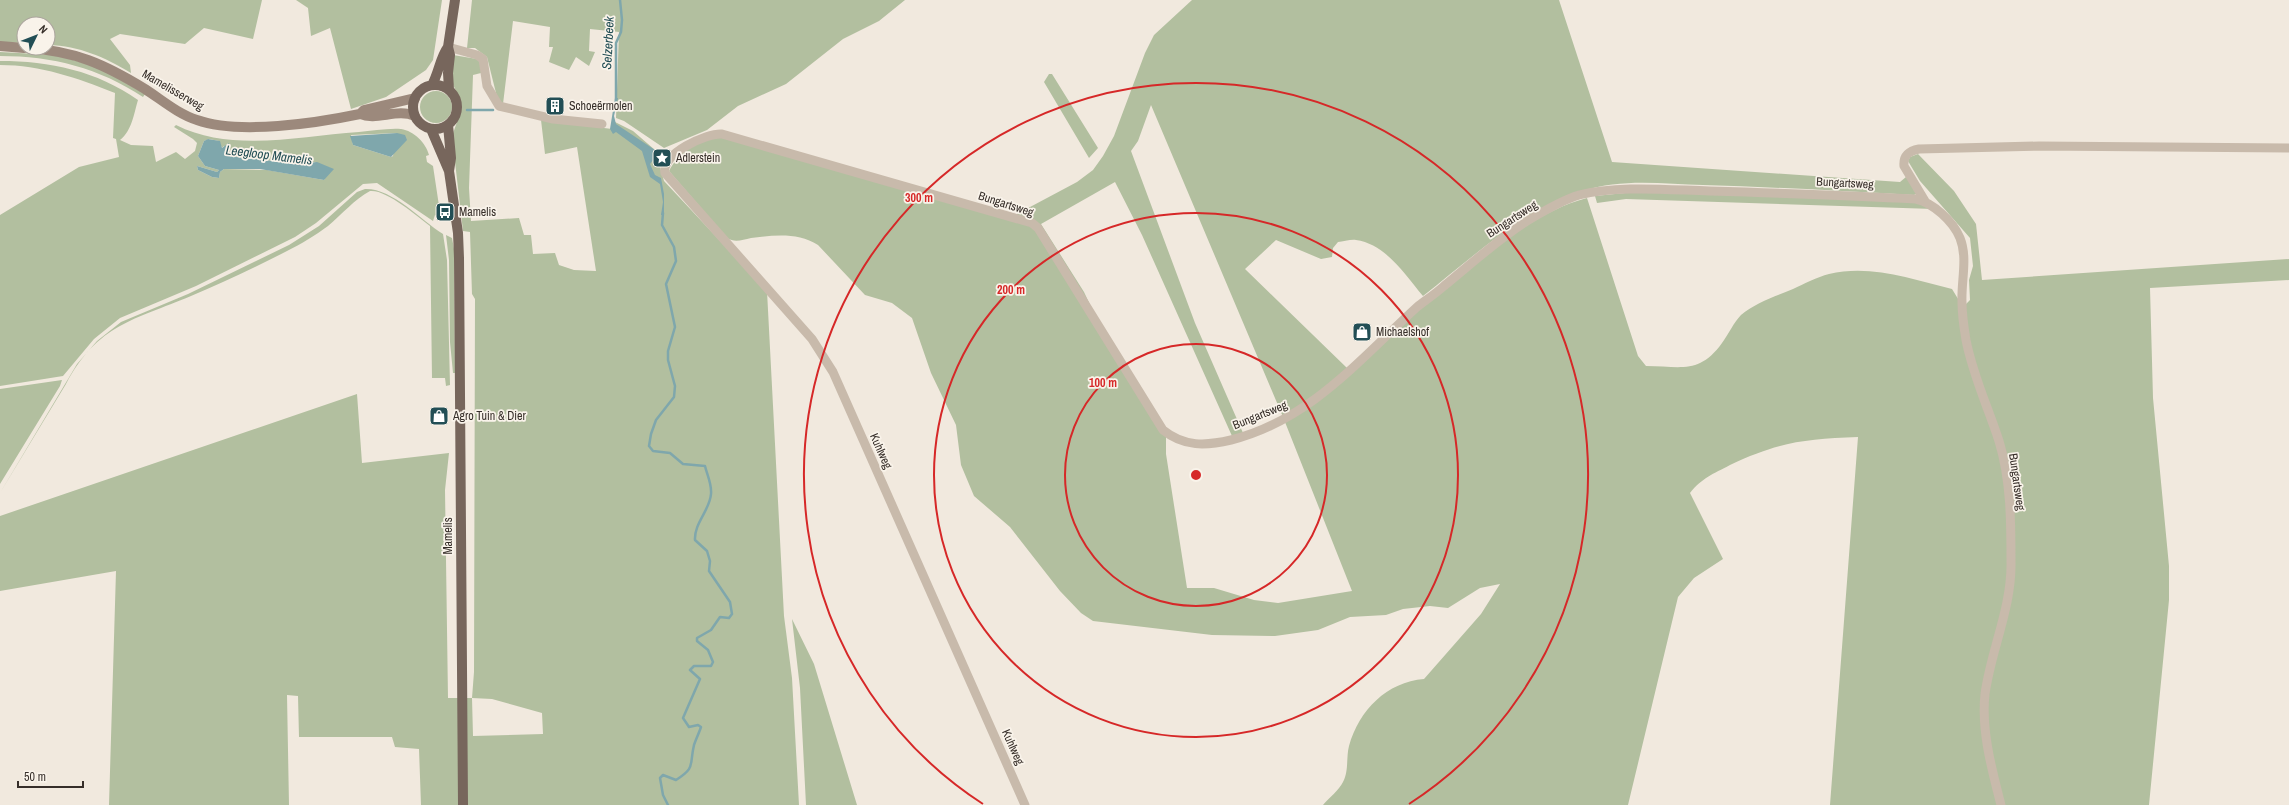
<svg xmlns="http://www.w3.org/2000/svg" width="2289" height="805" viewBox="0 0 2289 805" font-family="'Archivo Narrow',sans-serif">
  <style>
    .green { fill: #b2bf9f; fill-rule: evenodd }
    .water { fill: #7fa7ac }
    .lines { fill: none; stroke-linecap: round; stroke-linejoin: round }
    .stream { stroke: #7fa7ac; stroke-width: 2.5 }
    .street { stroke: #c8baab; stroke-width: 9 }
    .secondary { stroke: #9c897c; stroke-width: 10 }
    .primary { stroke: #77665c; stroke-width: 10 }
    .ring { fill: none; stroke: #d62828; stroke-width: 2 }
    .labels { text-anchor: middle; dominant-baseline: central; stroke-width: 3.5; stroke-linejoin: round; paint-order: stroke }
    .street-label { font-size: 12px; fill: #362e29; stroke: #f9f3ea }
    .poi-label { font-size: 12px; fill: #362e29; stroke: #f9f3ea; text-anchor: start }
    .water-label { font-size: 13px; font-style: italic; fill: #224e55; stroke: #f9f3ea }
    .centre { fill: #d62828; stroke: #f9f3ea; stroke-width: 2 }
    .ring-label { font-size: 12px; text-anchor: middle; font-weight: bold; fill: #d62828; stroke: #f9f3ea; stroke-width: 3.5; stroke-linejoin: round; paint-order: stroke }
  </style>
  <rect width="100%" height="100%" fill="#f1e9de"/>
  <path class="green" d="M0,0h262l-9,39 -49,-11 -19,16 -65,-10 -10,5 20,26 1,8c-27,-16 -51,-27 -83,-28v-21h-24v19l-24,-1z
    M296,0h146l-9,60 -7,10 -40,27 -35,12 -21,-81 -19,8 -3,-28z
    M472,0h433l-26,21 -36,18 -57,45 -48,22 -31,24 -43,18 -40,-27 -8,-3 3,-86 -29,-3 -1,22 6,1 -6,14 -13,-9 -7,13 -20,-8 4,-15h-4l1,-20 -37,-6 -10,83 -6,-7 -10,-40 -12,-9h-8z
    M1192,0h367l53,162 288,20 6,-5 14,15 -6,3c-70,-4 -141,-8 -211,-10 -39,-1 -82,-7 -120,6 -62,20 -110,66 -160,105 -18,-21 -37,-52 -67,-56 -5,-1 -13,2 -18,2l-5,6 -1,9 -11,2 -45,-19 -31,29 102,99c39,-33 79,-66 120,-98 37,-29 74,-60 120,-72l51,158 8,10c34,0 53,9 76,-23 6,-8 12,-21 19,-28 14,-12 35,-19 52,-26 11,-5 24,-12 36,-15 41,-10 83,5 123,15l11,18 7,-7 -1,-20 4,-14 -3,-28 -50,-57 -12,-20 2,-4 8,-3 36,37 22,33 6,56 307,-21v21l-139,8 3,110 16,168v34l-20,205h-319l28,-368c-53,2 -80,5 -128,28 -17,9 -28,13 -40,28l33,66 -29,19 -16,19 -50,208h-305c6,-7 16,-15 20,-23 6,-11 3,-25 6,-36 10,-36 38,-64 75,-67l57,-65 19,-30 -20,4 -32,20 -18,-2 -27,3 -17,6 -36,2 -32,13 -43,6 -63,-1 -119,-14 -12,-8 -21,-22 -50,-64 -36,-31 -13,-31 -5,-40 -25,-52 -19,-55 -20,-15 -27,-8 -47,-50c-20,-13 -44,-10 -67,-7 -9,2 -16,5 -24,0l-58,-67c9,-18 30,-33 51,-34l295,78 62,-33 16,-12 10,-14 11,-20 31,-83 9,-18zM1151,105l132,312 69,174 -74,12 -24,-3 -40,-12h-27l-21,-134v-18l-51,-78 -31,-66 -43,-68 74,-42 27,53 90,201 11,-3 -48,-110 -64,-172 7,-10z
    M0,52l55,3 43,12 47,27 -2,3c-44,-29 -90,-41 -143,-41z
    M453,55l24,4 4,5v9l-8,2 -4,113 2,33 48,-3 5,17h7l2,19 22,-1 4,12 15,5 22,1 -19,-124 -32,7 -4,-34 71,9 3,-7 18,9 22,19 9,31 103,110 17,325 8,62 7,127h-378l-2,-56 -24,-2 -3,-10h-93l-1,-41 -11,-1 2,110h-180l7,-234 -116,20v-75l357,-122 5,69 87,-10 -4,37 3,208h24l2,-26 1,-373 -3,-5 -2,-62 -7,-1 -11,-95 9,-25v-9l-10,-22zM472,698l20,1 50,14 1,21 -70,2z
    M0,61c50,0 97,10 138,39 -4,13 -6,31 -18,40l11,5 22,1 3,16 20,-10 9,7 10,-8 2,-8 -4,-4 -19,-12 2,-2c56,28 122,11 183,7 13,-1 29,-4 42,-3 13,2 25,14 28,26l-3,1 1,6 6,4 8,53 -6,-4 -2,6 -56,-38 -14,1 -47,39 -21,14 -99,49 -76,32 -26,21 -31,37 -63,10v-171l79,-48 40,-10 -3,-18 -3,-1 2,-45c-38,-15 -74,-28 -115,-28zM397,133l-4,23 -2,1 -38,-12 -2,-10zM209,139l10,2 3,7 2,-2 3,10h3l68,8 16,-2 16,6 -6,12 -57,-10 -43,-1 -4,3 -1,6 -7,-1 -14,-7 -1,-4 20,6 2,-2 -14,-4 -7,-10 6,-15z
    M1049,74h3l46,74 -9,10 -45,-76z
    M420 107a16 16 0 1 1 32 0a16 16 0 1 1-32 0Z
    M365,189c27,-1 56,31 78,45l4,26 3,125 -4,1 -1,-8h-13l-2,-152c-13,-10 -44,-37 -60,-35 -16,9 -28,23 -42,35 -12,9 -27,18 -41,25 -31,16 -64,32 -96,45 -57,24 -93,28 -125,88l-66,109 77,-129 20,-23 24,-19 67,-28 101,-49 30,-19 38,-34z
    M1645,191l271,11 18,7 -308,-10 -29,4 -2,-7z
    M446,235l6,3 2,11 1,124h-2l-3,-31 -1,-82z
    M62,380l-2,6 -60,98v-95z
    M792,619l22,45 43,141h-51l-6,-117z"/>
  <path class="water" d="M615,98h3l-4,18 2,8 39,26 3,4 -8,10 5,11 6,3 3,16v21h-3l2,-13 -3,-18 -10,-7 -8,-26 -26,-19 -3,2 -3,-5z
    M397,133l8,2 2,5 -16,17 -38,-12 -3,-9z
    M208,139l12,2 2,7 7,-5 -2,12 3,1 68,8 19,-2 17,7 -10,11 -64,-11h-36l-4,3 -1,6 -7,-1 -14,-7 -1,-4 20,6 2,-2 -14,-4 -7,-10 6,-15z"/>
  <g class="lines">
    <path class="stream" d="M616,100v-57l5,-11 1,-12 -2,-20
      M467,110h26
      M663,213l-1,12 12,22 2,14 -10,23 9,43 -7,24v9l7,26 -1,11 -18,23 -5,14 -2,12 4,5 17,2 13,11 22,2c2,9 7,18 6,28 -1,16 -17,29 -16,46l12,11 3,10 -1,10 21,31 2,12 -3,4 -9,-1 -9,13 -14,8v3l11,9 5,12 -2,4h-17l-4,4 10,9 -17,39 6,9 9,-2 3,2c-2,6 -5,12 -7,18 -5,21 2,22 -18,35l-13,-5 -3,3 3,17 5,10"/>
    <path class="street" d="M448,47l29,8 6,4 4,27 12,20 54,13 49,5
      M1925,201l-21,-35c-1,-11 5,-15 15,-17l120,-3 250,2
      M1025,805l-192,-433 -21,-33 -147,-166c-4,-19 41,-40 57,-39l310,89 6,5 125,202c21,17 43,16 68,10 79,-20 128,-80 186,-133 9,-7 18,-13 27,-21 27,-22 53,-46 83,-65 15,-9 35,-21 52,-26 38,-10 91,-5 130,-4 69,2 138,4 207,8 17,4 37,22 44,39 8,20 1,43 2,64 0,12 2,26 4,38 7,36 22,67 33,101 12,39 12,81 12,121 1,45 -20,88 -26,132 -4,37 7,76 16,111"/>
    <path class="secondary" d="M0,46l24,2
      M27,48c48,3 77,16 118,41 17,11 33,25 52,31 42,15 120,3 163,-6 17,7 37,-6 55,2
      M360,114l4,-4 51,-12"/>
    <path class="primary" d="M413 107a22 22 0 1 1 44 0a22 22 0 1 1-44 0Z
      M432,85c7,-13 8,-27 16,-38
      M449,89l-1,-16 2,-18 -2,-8 7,-47
      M448,125l3,33 -2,13 9,62 1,25 4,547
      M431,129l18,42"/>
  </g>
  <g class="ring">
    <circle cx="1196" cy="475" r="131"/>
    <circle cx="1196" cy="475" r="262"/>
    <path d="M983 804A392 392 0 1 1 1409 804"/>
  </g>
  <defs>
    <symbol id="building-square" viewBox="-11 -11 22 22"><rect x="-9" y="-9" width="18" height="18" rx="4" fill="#224e55" stroke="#f9f3ea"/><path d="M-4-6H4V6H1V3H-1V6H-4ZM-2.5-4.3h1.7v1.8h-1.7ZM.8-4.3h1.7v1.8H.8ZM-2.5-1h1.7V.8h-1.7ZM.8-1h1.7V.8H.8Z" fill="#fff"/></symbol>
    <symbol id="sight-square" viewBox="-11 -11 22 22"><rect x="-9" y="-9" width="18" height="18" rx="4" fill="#224e55" stroke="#f9f3ea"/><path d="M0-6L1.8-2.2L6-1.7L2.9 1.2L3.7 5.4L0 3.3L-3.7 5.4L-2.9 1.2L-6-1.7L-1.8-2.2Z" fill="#fff"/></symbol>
    <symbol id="bus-square" viewBox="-11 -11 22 22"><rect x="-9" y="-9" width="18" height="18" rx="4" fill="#224e55" stroke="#f9f3ea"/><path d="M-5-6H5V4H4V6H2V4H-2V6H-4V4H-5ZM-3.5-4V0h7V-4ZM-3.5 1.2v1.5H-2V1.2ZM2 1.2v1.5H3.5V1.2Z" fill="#fff"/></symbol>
    <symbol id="shop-square" viewBox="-11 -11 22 22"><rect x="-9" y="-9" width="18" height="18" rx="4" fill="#224e55" stroke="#f9f3ea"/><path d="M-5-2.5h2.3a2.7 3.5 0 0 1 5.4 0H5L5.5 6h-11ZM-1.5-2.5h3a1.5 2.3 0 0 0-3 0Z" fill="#fff"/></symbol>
  </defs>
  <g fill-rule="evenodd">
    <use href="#building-square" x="544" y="95" width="22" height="22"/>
    <use href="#sight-square" x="651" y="147" width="22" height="22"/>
    <use href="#bus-square" x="434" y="201" width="22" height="22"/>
    <use href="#shop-square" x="1351" y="321" width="22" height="22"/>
    <use href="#shop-square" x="428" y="405" width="22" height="22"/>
  </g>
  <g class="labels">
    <g class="street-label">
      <text transform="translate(173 90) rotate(30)">Mamelisserweg</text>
      <text transform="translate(1845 183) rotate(3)">Bungartsweg</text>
      <text transform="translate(1006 204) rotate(18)">Bungartsweg</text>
      <text transform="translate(1512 219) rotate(-33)">Bungartsweg</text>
      <text transform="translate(1260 415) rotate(-22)">Bungartsweg</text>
      <text transform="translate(881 451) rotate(66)">Kuhlweg</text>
      <text transform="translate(2017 482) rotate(82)">Bungartsweg</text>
      <text transform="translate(448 536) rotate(-90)">Mamelis</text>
      <text transform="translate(1013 747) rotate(66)">Kuhlweg</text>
    </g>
    <g class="poi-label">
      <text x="569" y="106">Schoeërmolen</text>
      <text x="676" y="158">Adlerstein</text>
      <text x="459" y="212">Mamelis</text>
      <text x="1376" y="332">Michaelshof</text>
      <text x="453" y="416">Agro Tuin &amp; Dier</text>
    </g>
    <g class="water-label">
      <text transform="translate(608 43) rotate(-87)">Selzerbeek</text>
      <text transform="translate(269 155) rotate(7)">Leegloop Mamelis</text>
    </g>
  </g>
  <circle cx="1196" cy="475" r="6" class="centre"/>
  <g class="ring-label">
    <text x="919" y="202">300 m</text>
    <text x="1011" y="294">200 m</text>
    <text x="1103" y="387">100 m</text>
  </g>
  <g transform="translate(36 36) rotate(47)"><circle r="19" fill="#f9f3ea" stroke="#aba49d"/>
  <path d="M0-3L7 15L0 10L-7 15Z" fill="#224e55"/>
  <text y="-6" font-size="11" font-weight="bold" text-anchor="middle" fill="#362e29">N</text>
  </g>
  <path d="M18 781v6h65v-6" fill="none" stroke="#362e29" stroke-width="2"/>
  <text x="24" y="781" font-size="12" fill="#362e29" stroke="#f9f3ea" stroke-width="3" paint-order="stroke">50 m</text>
</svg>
